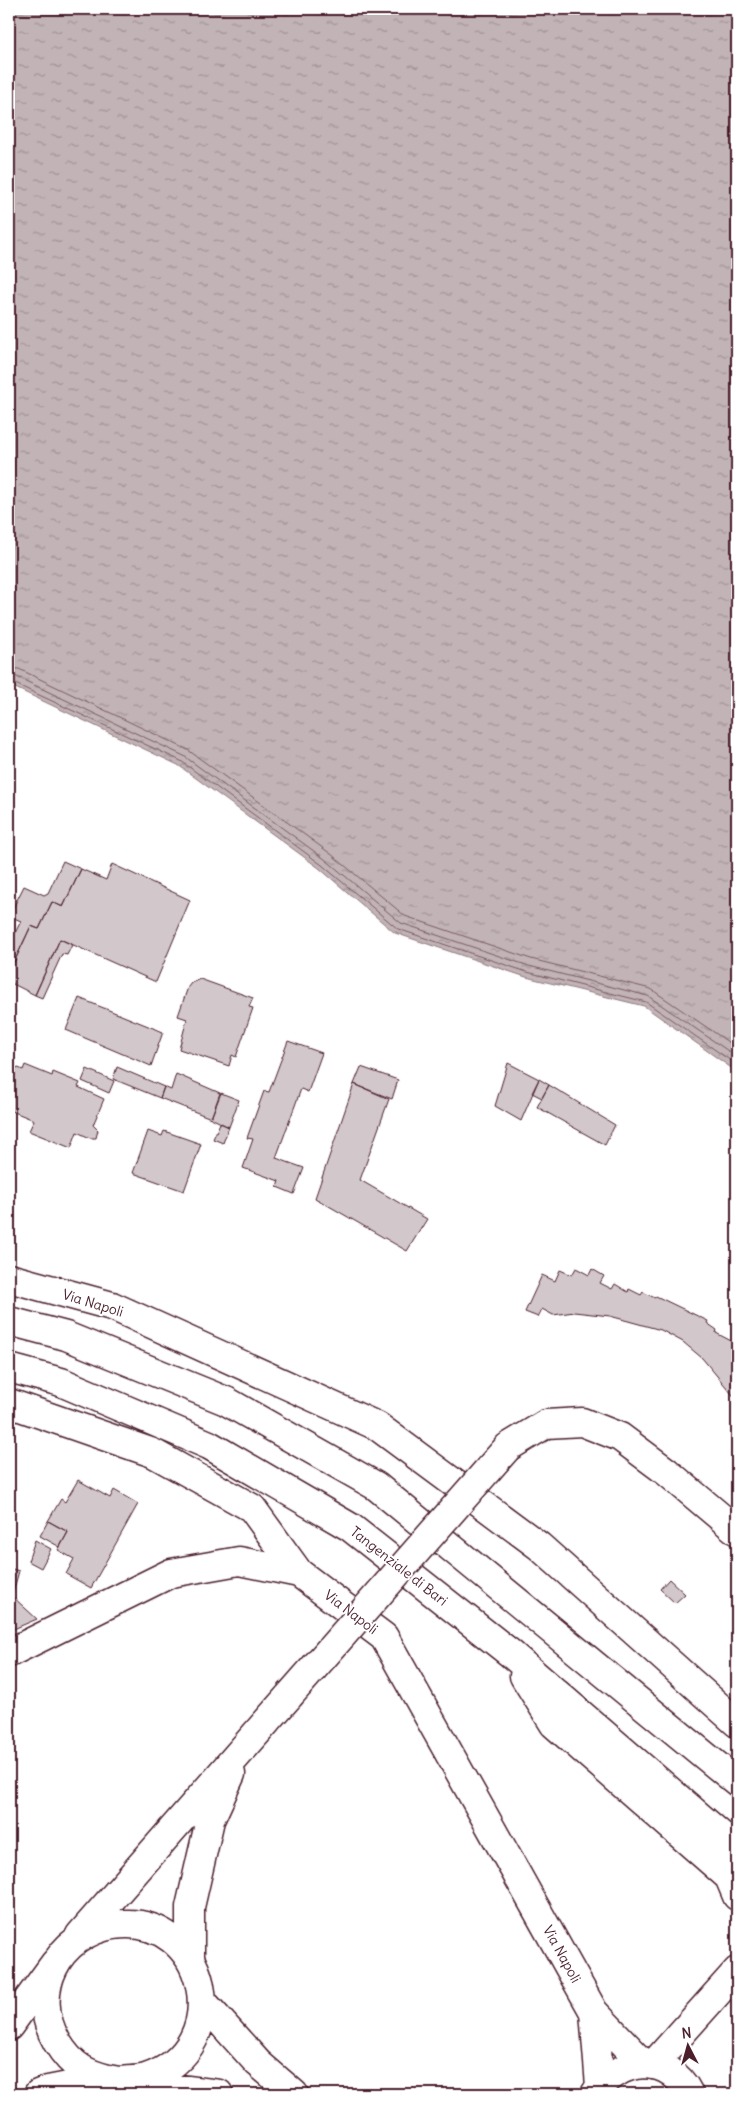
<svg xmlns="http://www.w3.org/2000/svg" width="746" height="2103" viewBox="0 0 746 2103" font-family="Delius,sans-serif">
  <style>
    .water { fill: url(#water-ripples); stroke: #91787e }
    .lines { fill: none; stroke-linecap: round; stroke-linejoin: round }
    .shore { stroke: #7a5a63; stroke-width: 1 }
    .building { fill: #d2c7cb; stroke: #4a1f2b }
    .street-casing { stroke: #4a1f2b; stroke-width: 31 }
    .secondary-casing { stroke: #4a1f2b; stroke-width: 31 }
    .highway-casing { stroke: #4a1f2b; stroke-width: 31 }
    .street { stroke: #fff; stroke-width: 28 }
    .secondary { stroke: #fff; stroke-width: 28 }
    .highway { stroke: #fff; stroke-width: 28 }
    .secondary-bridge-casing { stroke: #4a1f2b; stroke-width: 31; stroke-linecap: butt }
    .secondary-bridge { stroke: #fff; stroke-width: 28 }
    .labels { text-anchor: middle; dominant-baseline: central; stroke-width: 4; stroke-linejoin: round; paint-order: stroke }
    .street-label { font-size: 14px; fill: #4a1f2b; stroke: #fff }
  </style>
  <defs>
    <pattern id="water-ripples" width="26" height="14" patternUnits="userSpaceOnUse" patternTransform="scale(1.25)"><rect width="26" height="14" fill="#c1b3b6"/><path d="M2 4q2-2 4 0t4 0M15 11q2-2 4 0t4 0" fill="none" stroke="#9f9194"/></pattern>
  </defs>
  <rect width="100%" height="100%" fill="#fff"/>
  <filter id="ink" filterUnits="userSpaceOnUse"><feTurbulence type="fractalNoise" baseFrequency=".02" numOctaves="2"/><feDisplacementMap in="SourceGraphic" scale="10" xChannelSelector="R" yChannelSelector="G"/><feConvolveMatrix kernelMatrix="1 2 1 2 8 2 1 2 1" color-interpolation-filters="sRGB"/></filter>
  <g filter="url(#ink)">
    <path class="water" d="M9,9h728v1063l-93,-66 -118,-29 -131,-44 -76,-65 -141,-103 -169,-80z"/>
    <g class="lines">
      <path class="shore" d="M9,668l10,1 169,81 143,104 74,62 126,43 120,30 86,59
        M9,675l6,1 169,80 142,104 75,63 128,43 119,30 89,61
        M9,681l172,80 141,104 76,64 129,43 119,30 91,63"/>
    </g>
    <path class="building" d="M63,861l18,8 -18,38 -11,-5 -13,27 -8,-3 -22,47v-28l12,-24 -12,-5 15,-30 20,9 4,-2z
      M112,864l78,36 -34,82 -96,-43 -25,56 -26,-13v-9l22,-47 8,3 13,-27 11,5 18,-38 25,11z
      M60,939l12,6 -5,10 -5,-1 -20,44 -7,-3z
      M200,979l53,19 -4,9 4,1 -17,49 -4,-2 -3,11 -50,-17 8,-30 -9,-3 10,-29 3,-4z
      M79,998l84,34 -12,34 -85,-36z
      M288,1041l34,12 -14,39 -7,-3 -25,69 28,10 -10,26 -17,-7 2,-6 -36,-13 10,-29 -6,-1 17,-47 5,1z
      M508,1063l31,16 -18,42 -26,-15z
      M9,1064l14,6 2,-5 27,11 1,-4 27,11 -2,4 26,12 -11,26 5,5 -2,8h-6l-13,-6 -6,16 -42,-17 5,-11 -25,-10z
      M117,1067l47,20 -4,11 -47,-19z
      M361,1067l37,13 -6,19 -38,-15z
      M87,1069l27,12 -5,12 -27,-12z
      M176,1074l44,19 -9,25 -51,-20 4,-11 7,3z
      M539,1079l10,6 -7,13 -10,-5z
      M354,1084l35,15 -29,81 67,39 -20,32 -92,-53z
      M549,1085l66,40 -10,20 -68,-38z
      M221,1093l18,7 -10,27 -18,-9z
      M220,1123l9,4 -6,16 -10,-4z
      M148,1131l14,5 2,-5 37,13 -17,47 -51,-18z
      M576,1268l13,7 3,-6 12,7 -4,7 12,6 3,-5 13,8 1,-3 12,6 2,-3 12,6 1,-2 52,25 -1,2 10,7 -1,3 21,11v56l-35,-42 -19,-16 -22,-12 -51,-14 -36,-4 -21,3 -11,-6 -4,8 -13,-5 17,-37 13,6 5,-11 12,5z
      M78,1480l32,18 4,-8 24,14 -47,84 -25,-14 8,-15 -16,-9 10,-18 -20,-11 13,-22 4,3z
      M48,1521l20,11 -8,15 -20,-11z
      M35,1540l16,9 -10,19 -13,-7z
      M9,1568l10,3 -7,25 25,23 -28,12z
      M669,1579l16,15 -10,9 -15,-14z"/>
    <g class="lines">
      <defs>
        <path id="street" d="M9,1403l144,50 99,55 47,65 85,64 210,375 50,52
          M9,1653l162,-80 68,-12 60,12
          M594,2012l6,74
          M9,2026l46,-63
          M38,2094l10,-4 56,-11"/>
        <path id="secondary" d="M9,1278l103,28 265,120 162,120 198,177
          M508,1447l38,-23 36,-2 38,15 47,35 70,59
          M80,1935l209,-239
          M190,1958v-51l20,-87 21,-46
          M203,2002l55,61 36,31
          M120,2081c8,-1 18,-1 26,-3 93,-31 61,-167 -32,-153 -57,9 -86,67 -57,117 6,10 15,21 25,27 20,12 44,12 66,16 24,3 48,6 71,9
          M595,2094c23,-37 73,-42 94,0"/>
        <path id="highway" d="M9,1321l57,15 160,65 150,85 361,296
          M9,1368l52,14 148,63 141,82 160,126 227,196
          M524,1676l30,48 175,153 8,19
          M653,2065l84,-94"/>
      </defs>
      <use href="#street" class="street-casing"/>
      <use href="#secondary" class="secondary-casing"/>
      <use href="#highway" class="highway-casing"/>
      <use href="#street" class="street"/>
      <use href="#secondary" class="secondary"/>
      <use href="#highway" class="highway"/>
      <defs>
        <path id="secondary-bridge" d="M289,1696l219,-249"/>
      </defs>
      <use href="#secondary-bridge" class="secondary-bridge-casing"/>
      <use href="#secondary-bridge" class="secondary-bridge"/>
    </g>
  </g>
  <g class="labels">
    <g class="street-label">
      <text transform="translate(93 1303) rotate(17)">Via Napoli</text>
      <text transform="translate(399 1566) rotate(38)">Tangenziale di Bari</text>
      <text transform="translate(351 1612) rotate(37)">Via Napoli</text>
      <text transform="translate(562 1954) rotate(61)">Via Napoli</text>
    </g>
  </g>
  <rect width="746" height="2103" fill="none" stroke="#fff" stroke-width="30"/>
  <rect x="15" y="15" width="716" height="2073" fill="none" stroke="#4a1f2b" stroke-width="2" filter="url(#ink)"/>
  <g transform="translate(688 2046) rotate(354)" stroke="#ffffff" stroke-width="4" paint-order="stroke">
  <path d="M0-4L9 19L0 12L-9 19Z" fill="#4a1f2b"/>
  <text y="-8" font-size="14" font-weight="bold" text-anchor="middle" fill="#4a1f2b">N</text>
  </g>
</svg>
